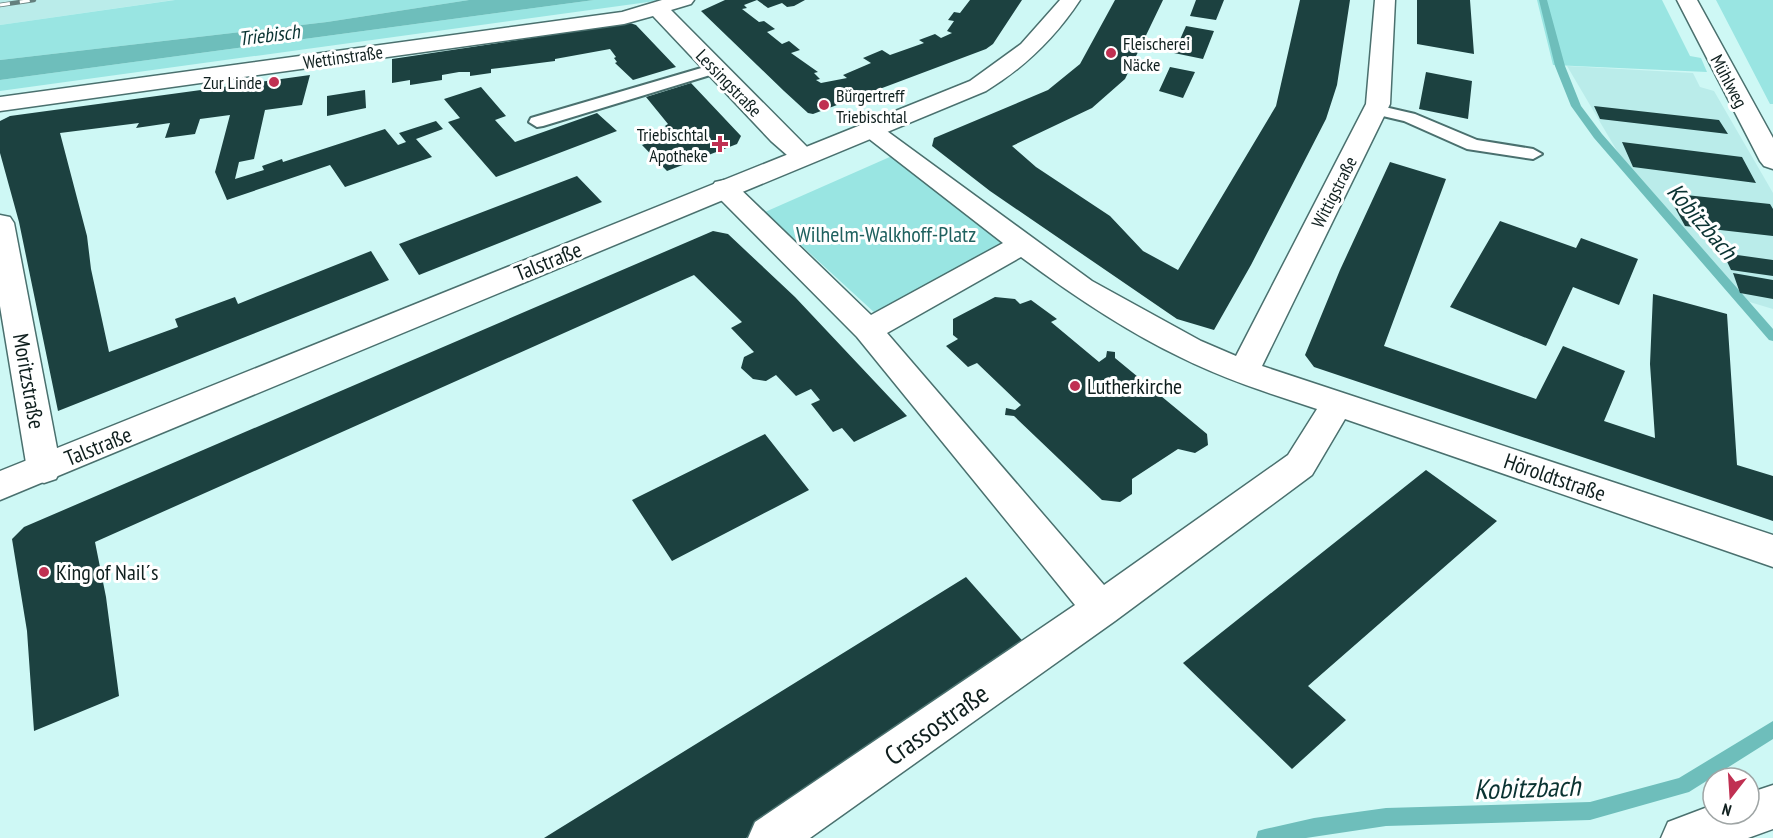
<svg xmlns="http://www.w3.org/2000/svg" width="1773" height="838" viewBox="0 0 1773 838" font-family="'PT Sans Narrow',sans-serif">
  <style>
    .built { fill: #baecea }
    .green { fill: #99e5e2 }
    .water { fill: #6ebebb }
    .lines { fill: none; stroke-linecap: round; stroke-linejoin: round }
    .stream { fill: #6ebebb; fill-rule: evenodd }
    .building { fill: #1c4140 }
    .service-casing { stroke: #4a706e; stroke-width: 4 }
    .minor-casing { stroke: #4a706e; stroke-width: 3 }
    .secondary-casing { stroke: #4a706e; stroke-width: 3 }
    .service { fill: #fff; fill-rule: evenodd }
    .minor { fill: #fff; fill-rule: evenodd }
    .secondary { fill: #fff; fill-rule: evenodd }
    .rail-casing { stroke: #64807e; stroke-width: 4.5 }
    .rail { stroke: #fff; stroke-width: 3; stroke-dasharray: 10; stroke-linecap: butt }
    .poi-dot { fill: #c03052; stroke: #fff; stroke-width: 2 }
    .labels { text-anchor: middle; dominant-baseline: central; stroke-width: 6; stroke-linejoin: round; paint-order: stroke }
    .far-poi-label { font-size: 18px; fill: #0f1f1e; stroke: #fff; text-anchor: start }
    .far-street-label { font-size: 18px; fill: #0f1f1e; stroke: #fff }
    .far-water-label { font-size: 20px; font-style: italic; fill: #0a3332; stroke: #fff }
    .park-label { font-size: 22px; fill: #1f615f; stroke: #fff }
    .street-label { font-size: 22px; fill: #0f1f1e; stroke: #fff }
    .poi-label { font-size: 22px; fill: #0f1f1e; stroke: #fff; text-anchor: start }
    .water-label { font-size: 24px; font-style: italic; fill: #0a3332; stroke: #fff }
    .near-street-label { font-size: 27px; fill: #0f1f1e; stroke: #fff }
    .near-water-label { font-size: 28px; font-style: italic; fill: #0a3332; stroke: #fff }
  </style>
  <rect width="100%" height="100%" fill="#cef8f5"/>
  <path class="built" d="M0,0h174l-174,25z
    M1567,66l126,7 7,14 14,4 59,102v116l-30,-9 -64,-73 -56,-66z"/>
  <path class="green" d="M175,0h294l-142,22 -327,38v-35z
    M594,0h69l-663,91v-11z
    M1537,0h125l28,56 11,2 6,14 -154,-7z
    M1716,0h57v104h-3z
    M892,156l117,89 -133,69 -111,-102z"/>
  <path class="water" d="M469,0h125l-594,80v-20l327,-38z"/>
  <g class="lines">
    <path class="stream" d="M1539,0h8l18,66 16,40 21,28 171,195v12l-4,-1 -175,-202 -23,-32 -16,-40z
      M1773,721v18l-84,53 -99,28 -204,6 -80,12h-50l2,-7 7,-2 49,-11 72,-10 204,-6 89,-24z"/>
  </g>
  <path class="building" d="M725,0h32l-13,5 3,3 -5,1 17,13 5,-1 11,8 -8,3 15,12 7,-3 11,9 -9,3 27,19 -4,1 6,6 -4,1 5,3 26,-5 -4,-3 28,-12 -8,-5 19,-8 8,5 34,-12 -5,-3 16,-6 6,4 11,-5 -5,-2 7,-10 -6,-1 6,-8 6,1 10,-13h52l-29,44 -7,5 -173,65 -5,-1 -24,-22 -83,-80z
    M757,0h48l-11,6 -7,1 -5,-4 -14,5z
    M1115,0h48l-38,79 -33,29 -80,38 24,21 74,49 33,35 35,19 98,-164 24,-106h50l-13,85 -11,34 -75,146 -37,65 -37,-11 -187,-128 -58,-45 2,-8 114,-48 32,-26z
    M1196,0h28l-8,20 -26,-4z
    M1417,0h53l4,54 -57,-10z
    M630,23l6,2 40,42 -43,13 -18,-17 2,-1 -3,-4 2,-1 -6,-8 -55,10v2l-64,8v4l-21,3v-4h-11l-17,3v5l-32,5v-5l-18,3v-24z
    M1186,26l28,5 -11,28 -29,-6z
    M1170,67l25,5 -12,26 -24,-7z
    M1426,72l46,9 -4,38 -49,-10z
    M310,75l-8,30 -37,5 -11,49 -15,3 -4,17 29,-9 -2,-4 20,-7 1,3 102,-33 13,16 8,-3 -7,-9 37,-12 7,8 -27,10 16,18 -87,30 -15,-22 -103,35 -12,-28 15,-57 -30,4 -5,15 -30,4 5,-15 -34,5 3,-5 -79,10 27,103 4,33 18,83 69,-25 -3,-8 60,-22 3,7 133,-53 18,29 -331,131 -39,-189 -19,-69v-32l10,-5z
    M691,83l50,53 -4,8 -70,27 -25,-26 30,-11 -7,-8 3,-2 -22,-27z
    M481,87l25,29 -11,4 20,22 82,-29 20,18 -121,46 -48,-55 12,-4 -16,-19z
    M365,90l1,18 -39,8v-20z
    M1594,106l125,14 9,14 -128,-15z
    M1622,142l120,15 14,26 -123,-16z
    M1390,162l56,17 -62,167 152,53 27,-53 62,25 -21,50 51,17 -5,-74 3,-70 74,20 10,151 36,11v45l-459,-154 -9,-12 35,-85z
    M577,176l25,26 -183,73 -20,-31z
    M1667,193l103,11 3,5v27l-88,-10z
    M1500,221l76,27 5,-10 57,21 -19,46 -46,-18 -27,59 -96,-39z
    M713,231l15,3 67,63 112,119 -53,26 -12,-14 -9,4 -22,-28 9,-4 -9,-11 -15,7 -20,-21 -10,6 -13,-2 -12,-11 3,-11 10,-5 -23,-24 11,-6 -48,-47 -599,267 11,55 13,99 -85,35 -7,-100 -15,-92 12,-12z
    M1723,253l50,7v16l-42,-6z
    M1733,273l40,7v19l-33,-6z
    M995,297l20,2 5,5 11,-4 26,19 -6,3 48,40 7,-5 1,-6 8,1v6l92,76 1,11 -13,8 -17,-4 -46,30v15l-12,8 -18,-2 -88,-84 -9,-1 1,-7 9,2 6,-5 -44,-42 -9,4 -22,-21 12,-7 -5,-4v-16z
    M765,434l44,56 -137,71 -40,-61z
    M1426,470l71,51 -189,165 38,34 -54,49 -109,-106z
    M966,577l62,70 -282,191h-202z"/>
  <g class="lines">
    <defs>
      <path id="service" d="M715,64l8,5 -3,3 -177,54 -6,1 -8,-5 2,-4z
        M1376,105l39,9 62,26 56,9 9,5 -9,5 -66,-10 -63,-28 -34,-8 -2,-3 2,-3z"/>
      <path id="minor" d="M662,0h32l-3,4 -20,6 146,147 -4,5 -9,3 -9,-3 -24,-21 -118,-125 -29,8 -624,87v-14l622,-85z
        M1375,0h20l-5,104 -128,262 511,169v32l-428,-148 -33,56 -197,146 -305,217h-62l7,-16 320,-217 -218,-268 -142,-143 -4,-6 4,-6 9,-2 9,2 138,133 132,-72 -144,-112 3,-5 9,-2 9,2 212,155 109,60 35,15 130,-252zM1021,257c50,37 103,73 159,100 44,22 91,37 137,52l-29,46 -184,130 -217,-252z
        M1677,0h20l76,138v31l-9,-3 -4,-5z
        M0,215l10,2 4,6 47,246 -5,10 -12,4 -12,-4 -5,-10 -27,-163z
        M1773,785v44l-25,9h-87l7,-16 45,-17v9h36v-21z"/>
      <path id="secondary" d="M1060,0h20c-25,38 -55,67 -94,91l-986,409v-29l970,-390 51,-37z"/>
    </defs>
    <use href="#service" class="service-casing"/>
    <use href="#minor" class="minor-casing"/>
    <use href="#secondary" class="secondary-casing"/>
    <use href="#service" class="service"/>
    <use href="#minor" class="minor"/>
    <use href="#secondary" class="secondary"/>
    <defs>
      <path id="rail" d="M0,5l34,-5"/>
    </defs>
    <use href="#rail" class="rail-casing"/>
    <use href="#rail" class="rail"/>
  </g>
  <g class="poi-dot">
    <circle cx="1111" cy="53" r="6"/>
    <circle cx="274" cy="82" r="6"/>
    <circle cx="824" cy="105" r="6"/>
    <path d="M717 135h6v6h6v6h-6v6h-6v-6h-6v-6h6z"/>
    <circle cx="1075" cy="386" r="6"/>
    <circle cx="44" cy="572" r="6"/>
  </g>
  <g class="labels">
    <g class="far-poi-label">
      <text x="1123" y="43">Fleischerei<tspan x="1123" dy="21">Näcke</tspan></text>
      <text x="262" y="82" text-anchor="end">Zur Linde</text>
      <text x="836" y="95">Bürgertreff<tspan x="836" dy="21">Triebischtal</tspan></text>
      <text x="708" y="134" text-anchor="end">Triebischtal<tspan x="708" dy="21">Apotheke</tspan></text>
    </g>
    <g class="far-street-label">
      <text transform="translate(343 57) rotate(-8)">Wettinstraße</text>
      <text transform="translate(1729 81) rotate(62)">Mühlweg</text>
      <text transform="translate(729 83) rotate(46)">Lessingstraße</text>
      <text transform="translate(1334 192) rotate(-63)">Wittigstraße</text>
    </g>
    <g class="far-water-label">
      <text transform="translate(269 35) rotate(-7)">Triebisch</text>
    </g>
    <g class="park-label">
      <text x="886" y="234">Wilhelm-Walkhoff-Platz</text>
    </g>
    <g class="street-label">
      <text transform="translate(548 261) rotate(-22)">Talstraße</text>
      <text transform="translate(29 381) rotate(80)">Moritzstraße</text>
      <text transform="translate(98 446) rotate(-22)">Talstraße</text>
      <text transform="translate(1555 477) rotate(19)">Höroldtstraße</text>
    </g>
    <g class="poi-label">
      <text x="1087" y="386">Lutherkirche</text>
      <text x="56" y="572">King of Nail´s</text>
    </g>
    <g class="water-label">
      <text transform="translate(1702 221) rotate(49)">Kobitzbach</text>
    </g>
    <g class="near-street-label">
      <text transform="translate(936 724) rotate(-35)">Crassostraße</text>
    </g>
    <g class="near-water-label">
      <text transform="translate(1527 787) rotate(-2)">Kobitzbach</text>
    </g>
  </g>
  <g transform="translate(1731 796) rotate(197)"><circle r="28" fill="#ffffff" stroke="#9fa5a5" stroke-width="1.5"/>
  <path d="M0-4.5L10 22L0 15L-10 22Z" fill="#c03052"/>
  <text y="-9" font-size="16" font-weight="bold" text-anchor="middle" fill="#0f1f1e">N</text>
  </g>
</svg>
